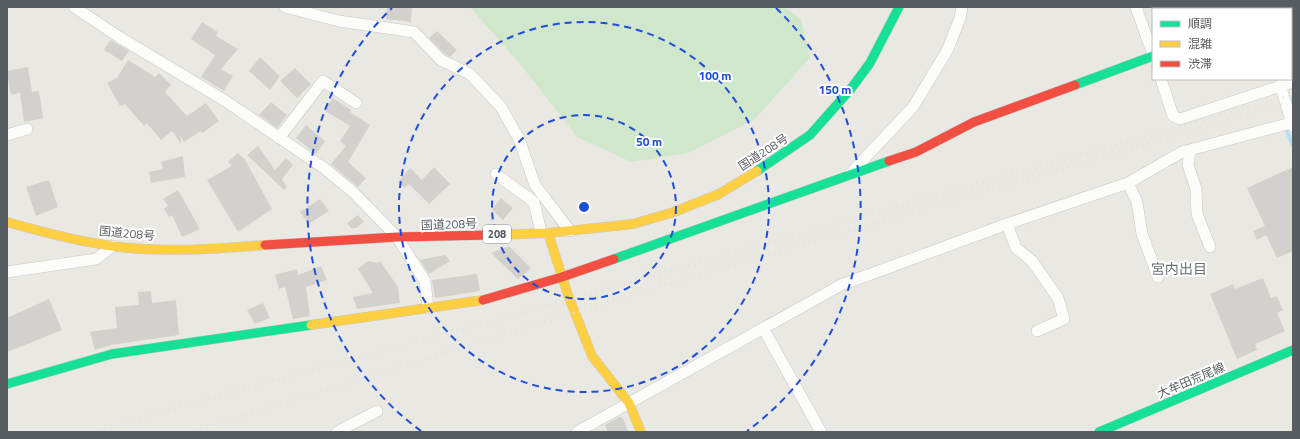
<svg xmlns="http://www.w3.org/2000/svg" width="1300" height="439" viewBox="0 0 1300 439" font-family="'Titillium Web','Noto Sans JP',sans-serif">
  <style>
    .green { fill: #d0e7cb }
    .lines { fill: none; stroke-linecap: round; stroke-linejoin: round }
    .stream { stroke: #b3def6; stroke-width: 3.5 }
    .building { fill: #d2d1cd }
    .street-casing { stroke: #c7c7c6; stroke-width: 12 }
    .fast-casing { stroke: #c5c6c4; stroke-width: 10 }
    .slow-casing { stroke: #c5c6c4; stroke-width: 10 }
    .jam-casing { stroke: #c5c6c4; stroke-width: 10 }
    .street { stroke: #fcfcfb; stroke-width: 11 }
    .fast { stroke: #16e098; stroke-width: 9 }
    .slow { stroke: #ffcf43; stroke-width: 9 }
    .jam { stroke: #f24e42; stroke-width: 9 }
    .rail { stroke: #e2e1e0; stroke-width: 3; stroke-dasharray: 1 5; stroke-linecap: butt }
    .ring { fill: none; stroke: #1d4ed8; stroke-width: 2; stroke-dasharray: 7 5 }
    .labels { text-anchor: middle; dominant-baseline: central; stroke-width: 4; stroke-linejoin: round; paint-order: stroke }
    .shield { fill: #fff; stroke: #8a8e90; stroke-width: 1 }
    .shield-label { font-size: 11px; font-weight: bold; fill: #585d61 }
    .street-label { font-size: 12px; fill: #585d61; stroke: #fff }
    .quarter-label { font-size: 14px; fill: #696f74; stroke: #fff }
    .centre { fill: #1d4ed8; stroke: #fff; stroke-width: 2 }
    .ring-label { font-size: 12px; text-anchor: middle; font-weight: bold; fill: #1d4ed8; stroke: #fff; stroke-width: 4; stroke-linejoin: round; paint-order: stroke }
  </style>
  <rect width="100%" height="100%" fill="#eae8e2"/>
  <path class="green" d="M470,7h314l17,12 9,39 -55,61 -67,34 -57,9 -54,-25 -57,-73z"/>
  <g class="lines">
    <path class="stream" d="M1200,7l2,2
      M1291,108l2,-11
      M1288,126l-1,6 6,14"/>
  </g>
  <path class="building" d="M387,7h25l-1,15 -25,-3z
    M202,22l16,10 -2,4 22,13 -17,20 12,7 -9,15 -23,-14 14,-22 -24,-16z
    M437,31l20,19 -7,7 -5,-3 -16,-16z
    M110,40l19,11 -7,10 -18,-11z
    M260,57l20,19 -10,14 -21,-19z
    M128,60l27,17 4,-4 12,12 -6,7 22,24 19,-13 13,18 -17,12 -1,-2 -17,11 -4,-7 1,9 -9,-13 -11,9 -14,-17 -3,3 -19,-22 -5,2 -13,-23 10,-5z
    M28,67l4,25 7,-1 4,27 -19,4 -4,-29 -9,2 -4,-24z
    M295,68l16,16 -14,14 -17,-17z
    M333,98l18,12 -1,2 20,13 -22,37 18,16 -8,9 -27,-23 15,-18 -6,-5 10,-15 -26,-16z
    M271,102l16,13 -10,13 -18,-13z
    M306,125l19,16 -9,13 -20,-16z
    M258,146l17,24 11,-12 7,7 -11,14 5,8 -3,3 -37,-35z
    M238,153l5,5h1l28,51 -34,23 -31,-52 25,-14 -4,-4z
    M183,156l2,21 -34,6 -2,-11 14,-3 -2,-7z
    M434,167l16,17 -21,20 -20,-20 -4,4 -7,-6 12,-14 12,12z
    M1293,167v84l-16,7 -11,-23 -9,5 -4,-9 12,-5 -18,-38z
    M49,180l9,27 -22,9 -10,-29z
    M178,190l22,39 -18,8 -10,-22 -3,2 -5,-8 4,-3 -5,-7z
    M501,198l12,10 -10,12 -11,-11z
    M320,199l9,12 -21,13 -8,-12z
    M358,215l6,7 -8,6h-5l-4,-5z
    M509,246l22,22 -13,11 -27,-26z
    M445,255l5,6 -21,13 -9,-14z
    M368,261l10,2 2,-2 18,26 2,16 -43,6 -4,-12 20,-4 -15,-24z
    M321,266l6,14 -21,7 4,29 -17,3 -8,-32 -6,2 -4,-14 22,-6 1,6z
    M477,274l3,17 -45,7 -3,-18z
    M1263,278l8,20 6,-2 6,14 -6,3 8,18 -30,13 2,6 -20,9 -27,-65 23,-10 2,5z
    M151,291l1,12 24,-3 3,35 -68,10 -16,5 -5,-18 27,-4 -2,-21 24,-2 -1,-13z
    M49,299l13,31 -55,22v-34z
    M263,303l7,15 -15,6 -8,-14z
    M619,417l4,1 5,14h-20l-3,-7z"/>
  <g class="lines">
    <defs>
      <path id="street" d="M74,7l45,30 105,63 100,68 28,23 45,46 28,44 3,27
        M285,7l54,14 75,11 27,28 29,14 31,33 18,32 16,46 35,46
        M1136,7l17,48
        M1210,7l3,2
        M1161,79l12,37 7,3 113,-37
        M1280,85l13,41
        M7,135l20,-6
        M279,138l44,-57 33,22
        M1190,150l-2,15 8,24 1,25 13,33
        M496,174l38,28 7,30
        M850,174l63,-67 35,-58 12,-31 2,-11
        M1128,183l9,19 5,32 16,43
        M1007,224l9,24 16,13 26,37 6,21 -27,12
        M7,272l89,-13 17,-13
        M763,328l58,104
        M337,432l40,-21
        M577,432l264,-147 166,-61 121,-41 54,-31 109,-29"/>
      <path id="fast" d="M1075,85l78,-29
        M757,171l53,-36 40,-45 20,-27 29,-56
        M614,259l275,-98
        M7,384l105,-30 199,-29
        M1099,432l194,-82"/>
      <path id="slow" d="M7,222c35,10 69,19 105,24 50,7 102,3 153,-1
        M548,233l20,62 24,61 37,47 12,29
        M491,235l57,-2 85,-9 41,-12 45,-18 38,-23
        M311,325l172,-25"/>
      <path id="jam" d="M889,161l27,-9 58,-30 101,-37
        M265,245l132,-8 94,-2
        M483,300l79,-23 52,-18"/>
    </defs>
    <use href="#street" class="street-casing"/>
    <use href="#fast" class="fast-casing"/>
    <use href="#slow" class="slow-casing"/>
    <use href="#jam" class="jam-casing"/>
    <use href="#street" class="street"/>
    <use href="#fast" class="fast"/>
    <use href="#slow" class="slow"/>
    <use href="#jam" class="jam"/>
    <path class="rail" d="M93,432l107,-31 369,-101 47,-14 677,-191
      M189,432l489,-151 609,-178"/>
  </g>
  <g class="ring">
    <circle cx="584" cy="207" r="92"/>
    <circle cx="584" cy="207" r="185"/>
    <path d="M421 431A277 277 0 0 1 392 8M776 8A277 277 0 0 1 747 431"/>
  </g>
  <g class="labels">
    <rect class="shield" x="483" y="225" width="28" height="18" rx="3"/>
    <g class="shield-label">
      <text x="497" y="234">208</text>
    </g>
    <g class="street-label">
      <text transform="translate(763 152) rotate(-33)">国道208号</text>
      <text transform="translate(449 224) rotate(-2)">国道208号</text>
      <text transform="translate(127 233) rotate(5)">国道208号</text>
      <text transform="translate(1191 380) rotate(-23)">大牟田荒尾線</text>
    </g>
    <g class="quarter-label">
      <text x="1179" y="268">宮内出目</text>
    </g>
  </g>
  <circle cx="584" cy="207" r="6" class="centre"/>
  <g class="ring-label">
    <text x="715" y="80">100 m</text>
    <text x="835" y="94">150 m</text>
    <text x="649" y="146">50 m</text>
  </g>
  <rect width="1300" height="439" fill="none" stroke="#585d61" stroke-width="16"/>
  <rect x="1152" y="8" width="140" height="72" fill="#ffffff" stroke="#bcbec0"/>
  <rect x="1160" y="21" width="20" height="6" fill="#16e098" stroke="#bcbec0"/>
  <text x="1188" y="28" font-size="12" fill="#585d61">順調</text>
  <rect x="1160" y="41" width="20" height="6" fill="#ffcf43" stroke="#bcbec0"/>
  <text x="1188" y="48" font-size="12" fill="#585d61">混雑</text>
  <rect x="1160" y="61" width="20" height="6" fill="#f24e42" stroke="#bcbec0"/>
  <text x="1188" y="68" font-size="12" fill="#585d61">渋滞</text>
</svg>
